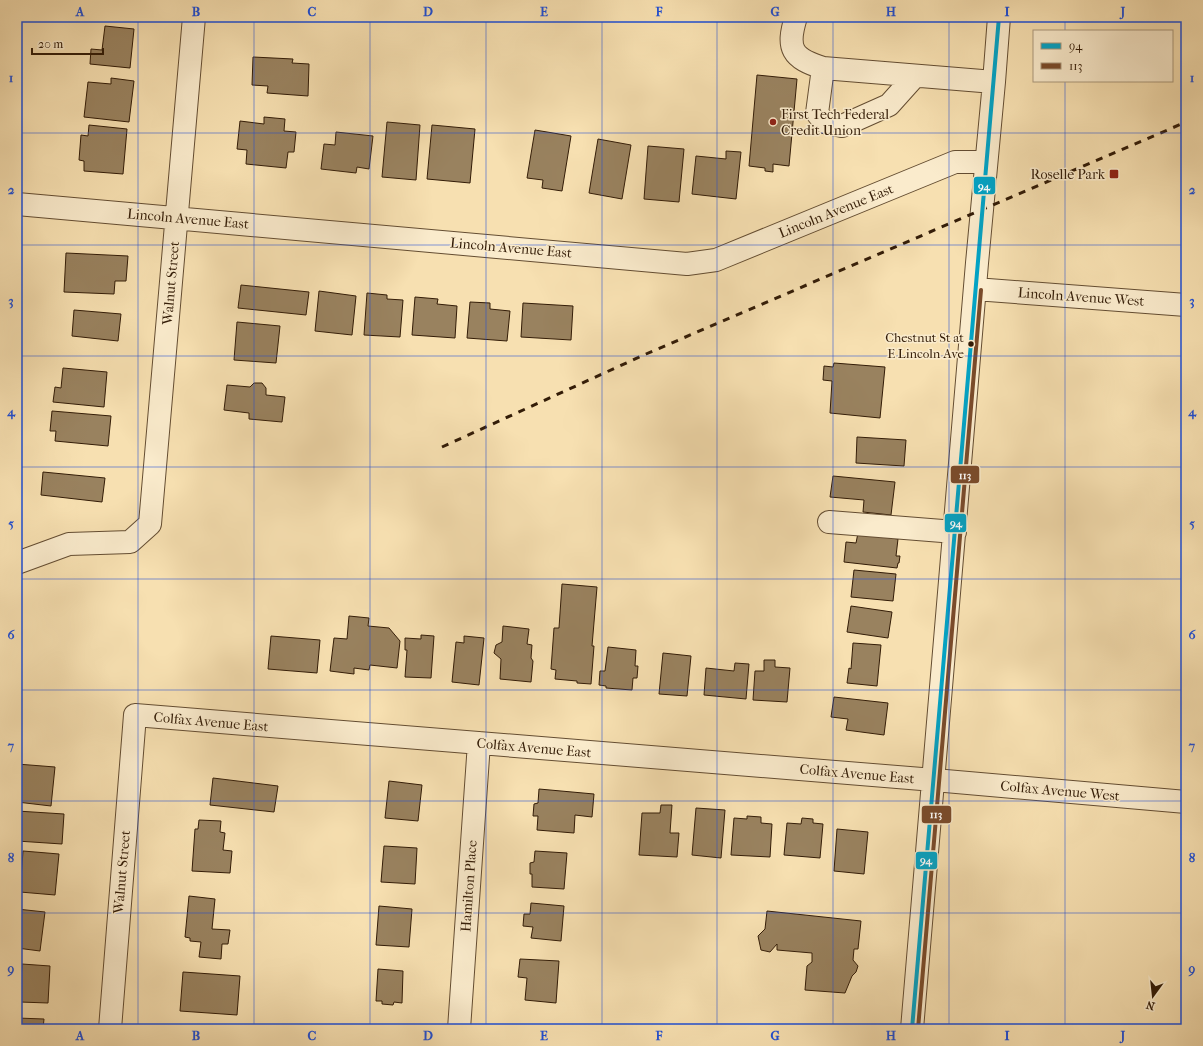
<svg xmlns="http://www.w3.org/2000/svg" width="1203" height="1046" viewBox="0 0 1203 1046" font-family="'IM FELL French Canon',serif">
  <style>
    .building { fill: #99825f; stroke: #331c07 }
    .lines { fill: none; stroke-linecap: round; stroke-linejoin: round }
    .minor-casing { stroke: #644d32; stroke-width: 24 }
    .minor { stroke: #faebcc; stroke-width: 22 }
    .rail { stroke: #331c07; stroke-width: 3; stroke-dasharray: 7 7; stroke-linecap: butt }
    .bus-1-casing { stroke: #faebcc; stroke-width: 7 }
    .bus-2-casing { stroke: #faebcc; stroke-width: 7 }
    .bus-1 { stroke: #03a2c4; stroke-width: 4 }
    .bus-2 { stroke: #7a4b2a; stroke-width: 4 }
    .grid { fill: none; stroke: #1d4ed8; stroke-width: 1; stroke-opacity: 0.55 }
    .poi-dot { fill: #8f2418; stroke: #faebcc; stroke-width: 1.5 }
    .bus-dot { fill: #331c07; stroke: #faebcc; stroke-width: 1.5 }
    .labels { text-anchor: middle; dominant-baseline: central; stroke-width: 3; stroke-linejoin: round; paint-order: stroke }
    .bus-label { font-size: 13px; fill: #331c07; stroke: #faebcc; text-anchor: end }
    .poi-label { font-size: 14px; fill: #331c07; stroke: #faebcc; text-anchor: start }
    .street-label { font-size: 14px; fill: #331c07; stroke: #faebcc }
    .line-badge { stroke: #faebcc; stroke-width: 1.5 }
    .badge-label { font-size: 11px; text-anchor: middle; font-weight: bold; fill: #fff }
    .neatline { fill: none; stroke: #1d4ed8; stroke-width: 1.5 }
    .grid-label { font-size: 13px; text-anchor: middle; font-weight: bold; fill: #1d4ed8 }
  </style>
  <rect width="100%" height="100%" fill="#f7e0b1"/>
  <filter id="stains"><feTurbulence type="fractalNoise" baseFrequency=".005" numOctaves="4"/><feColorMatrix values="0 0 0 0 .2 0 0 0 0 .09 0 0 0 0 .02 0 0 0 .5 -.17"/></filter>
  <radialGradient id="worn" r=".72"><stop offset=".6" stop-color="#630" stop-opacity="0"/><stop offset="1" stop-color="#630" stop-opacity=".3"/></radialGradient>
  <path class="building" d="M105,26l29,3 -4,39 -40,-4 1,-15 11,1z
    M253,57l40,2 -1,4 17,1 -1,32 -41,-3 1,-7 -16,-1z
    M757,75l40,4 -8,87 -16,-2v8l-8,-1v-3l-16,-2z
    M111,78l23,3 -5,41 -45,-5 4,-35 23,2z
    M264,117l21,2 -1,12 12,1 -2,20h-6l-2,16 -40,-4 1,-14 -10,-1 3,-28 24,3z
    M387,122l33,3 -4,55 -34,-3z
    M89,125l38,4 -4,45 -39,-3v-10l-5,-1 2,-25 7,1z
    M432,125l43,4 -5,54 -43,-4z
    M535,130l36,6 -9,55 -20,-3 1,-8 -16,-2z
    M336,132l37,4 -4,33 -12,-2 -1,6 -35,-4 3,-25 11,1z
    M598,139l33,6 -9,54 -33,-6z
    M648,146l36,3 -5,53 -35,-3z
    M726,151l15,1 -5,47 -44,-5 4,-38 30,3z
    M66,253l62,3 -2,25h-11l-1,13 -50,-2z
    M241,285l68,7 -3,23 -68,-7z
    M319,291l37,5 -4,39 -37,-4z
    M367,293l20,2v4l16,1 -3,37 -36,-2z
    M415,297l23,2 -1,5 20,2 -2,32 -43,-3z
    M470,302l20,1v6l20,2 -3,30 -40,-3z
    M523,303l50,3 -2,34 -50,-3z
    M74,310l47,4 -3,27 -46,-5z
    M237,322l43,4 -4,37 -42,-3z
    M834,363l51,4 -5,51 -50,-5 2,-32 -9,-1 1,-14 9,1z
    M63,368l44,4 -3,35 -51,-5 2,-15 6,1z
    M254,383h8l4,5v7l19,2 -3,25 -33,-3v-6l-25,-3 3,-25 23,2z
    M52,411l59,5 -3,30 -53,-5 1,-10h-6z
    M857,437l49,3 -2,26 -48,-3z
    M43,472l62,6 -3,24 -61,-7z
    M833,476l62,6 -4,33 -28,-3 1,-12 -34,-3z
    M858,533l40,6 -2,17h4l-1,7h-1l-1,5 -53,-6 2,-20 10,1z
    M854,570l42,4 -3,27 -42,-4z
    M562,584l35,3 -5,59h2l-3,38 -14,-1v-2l-22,-2 1,-9 -5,-1 3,-41h5z
    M851,606l41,6 -4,26 -41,-6z
    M349,616l20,2 -1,8 21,2 11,13 -3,27 -27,-3 -1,5 -15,-2v6l-24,-3 4,-33 13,1z
    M503,626l26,3 -2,15 5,1 -1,13 2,3 -2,21 -31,-3 1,-20 -7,-6 2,-8 6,-3z
    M421,635l13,1 -3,42 -26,-1 2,-27h-2v-12l16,1z
    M271,636l49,4 -3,33 -49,-4z
    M464,636l20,2 -5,47 -27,-3 4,-40 8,1z
    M853,643l28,2 -4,41 -30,-3 2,-15 2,1z
    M608,647l28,3 -1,16h3l-1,12h-4l-1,12 -26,-2v-2l-7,-1 1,-14h5z
    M663,653l28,3 -4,40 -28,-2z
    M764,660h11v7l15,1 -3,34 -34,-2 2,-29h9z
    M735,663l14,1 -3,35 -42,-4 2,-27 28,3z
    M834,697l54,6 -4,32 -38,-5 2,-11 -17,-2z
    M17,764l38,3 -4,39 -34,-4z
    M213,778l65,8 -4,26 -64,-7z
    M389,781l33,4 -4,36 -33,-3z
    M539,789l55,5 -2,23 -17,-2 -1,18 -37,-3 1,-14h-5l1,-12 4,-1z
    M661,805h11l-2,28h9l-2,24 -38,-2 3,-42h18z
    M696,808l29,2 -4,48 -29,-3z
    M17,811l47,3 -2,30 -45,-3z
    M747,816l14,1v6l11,1 -2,33 -39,-2 3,-37 13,1z
    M802,818l11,1v4l10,1 -3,34 -36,-3 3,-32 14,1z
    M199,820l22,1 -1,11 5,1 -2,17 9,1 -2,22 -38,-2 3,-42h3z
    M837,829l31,3 -4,42 -30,-3z
    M384,846l33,2 -2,36 -34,-2z
    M23,851l36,3 -4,41 -35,-3z
    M535,851l32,2 -3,36 -32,-2v-13h-2v-11l4,-1z
    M189,896l26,3 -3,30 18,1 -2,14h-6l-1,15 -22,-2 2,-15 -11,-1v-3l-5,-1z
    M531,903l33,3 -3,35 -30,-3 2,-11 -10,-1 1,-12h6z
    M379,906l33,3 -3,38 -33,-2z
    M17,909l28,3 -5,39 -23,-3z
    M767,911l94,10 -3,28h-4l-1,11 5,6 -2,6 -4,4 -7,17 -40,-3 2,-24 5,-4v-9l-35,-3v-6l-7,8 -9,-2 -3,-14 7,-7z
    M520,959l39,2 -3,42 -31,-3 2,-22 -9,-1z
    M22,964l28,2 -2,37 -28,-1z
    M378,969l25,2 -1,32 -8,-1 -1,3 -11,-1v-3h-6z
    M183,972l57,4 -3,39 -57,-4z
    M17,1018l27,1 -1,10h-26z
    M180,1025l40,4h-40z
    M518,1025l32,2v2h-33z"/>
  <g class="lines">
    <defs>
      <path id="minor" d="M796,17c-10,32 -4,41 27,51l171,14
        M823,68l-6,45 7,9 18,4 47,-21 26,-29
        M17,204l670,60 29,-4 239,-98h31
        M975,289l211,16
        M829,522l126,10
        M17,563l52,-19 61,-2 20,-18 44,-507
        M110,1029l25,-314 799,65 252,22
        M459,1029l20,-286
        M912,1029l65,-766 17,-181 5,-65"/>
    </defs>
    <use href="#minor" class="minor-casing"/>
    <use href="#minor" class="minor"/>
    <path class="rail" d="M442,447l204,-93 540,-232"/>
    <defs>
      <path id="bus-1" d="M912,1029l87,-1012"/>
      <path id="bus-2" d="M918,1029l63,-739"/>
    </defs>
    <use href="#bus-1" class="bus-1-casing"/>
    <use href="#bus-2" class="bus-2-casing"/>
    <use href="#bus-1" class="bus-1"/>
    <use href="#bus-2" class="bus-2"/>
  </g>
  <path class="grid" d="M138,17v1012M254,17v1012M370,17v1012M486,17v1012M602,17v1012M717,17v1012M833,17v1012M949,17v1012M1065,17v14M1065,81v948M17,133h1169M17,245h1169M17,356h1169M17,467h1169M17,579h1169M17,690h1169M17,801h1169M17,913h1169"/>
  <g class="poi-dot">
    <circle cx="773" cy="122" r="4"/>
    <rect x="1109" y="169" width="10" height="10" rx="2"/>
  </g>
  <circle class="bus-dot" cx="971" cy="344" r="3.5"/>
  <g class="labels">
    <g class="bus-label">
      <text x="964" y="337">Chestnut St at<tspan x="964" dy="16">E Lincoln Ave</tspan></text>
    </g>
    <g class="poi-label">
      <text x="781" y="114">First Tech Federal<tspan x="781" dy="16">Credit Union</tspan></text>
      <text x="1105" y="174" text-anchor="end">Roselle Park</text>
    </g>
    <g class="street-label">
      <text transform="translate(836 211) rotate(-22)">Lincoln Avenue East</text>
      <text transform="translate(188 219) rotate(5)">Lincoln Avenue East</text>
      <text transform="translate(511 248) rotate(5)">Lincoln Avenue East</text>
      <text transform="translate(171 283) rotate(-85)">Walnut Street</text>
      <text transform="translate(1081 297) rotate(4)">Lincoln Avenue West</text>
      <text transform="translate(211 722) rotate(5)">Colfax Avenue East</text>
      <text transform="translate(534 748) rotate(5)">Colfax Avenue East</text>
      <text transform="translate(857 774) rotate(5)">Colfax Avenue East</text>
      <text transform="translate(1060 791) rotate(5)">Colfax Avenue West</text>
      <text transform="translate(122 872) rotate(-85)">Walnut Street</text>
      <text transform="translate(469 886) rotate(-86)">Hamilton Place</text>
    </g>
  </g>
  <g class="line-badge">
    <rect x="973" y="176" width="23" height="19" rx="4" fill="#03a2c4"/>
    <rect x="950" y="465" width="30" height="19" rx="4" fill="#7a4b2a"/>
    <rect x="944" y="513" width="23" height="20" rx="4" fill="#03a2c4"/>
    <rect x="921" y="805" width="31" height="19" rx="4" fill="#7a4b2a"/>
    <rect x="915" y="851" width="23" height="19" rx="4" fill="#03a2c4"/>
  </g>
  <g class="badge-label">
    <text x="984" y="190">94</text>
    <text x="965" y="479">113</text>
    <text x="956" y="527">94</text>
    <text x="936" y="818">113</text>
    <text x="926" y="864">94</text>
  </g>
  <rect width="1203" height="1046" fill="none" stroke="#f7e0b1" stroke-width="44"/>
  <rect x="1033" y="30" width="140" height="52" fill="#faebcc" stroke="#aa987d"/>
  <rect x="1041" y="43" width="20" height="6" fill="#03a2c4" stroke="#aa987d"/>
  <text x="1069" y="50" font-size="12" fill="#331c07">94</text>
  <rect x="1041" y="63" width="20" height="6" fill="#7a4b2a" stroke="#aa987d"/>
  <text x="1069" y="70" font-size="12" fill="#331c07">113</text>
  <g transform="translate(1153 996) rotate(195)" stroke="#faebcc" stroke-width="3" paint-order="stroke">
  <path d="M0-3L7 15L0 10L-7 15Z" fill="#331c07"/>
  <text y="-6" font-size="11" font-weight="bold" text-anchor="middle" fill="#331c07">N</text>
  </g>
  <path d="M32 48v6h71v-6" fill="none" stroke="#331c07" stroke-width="2"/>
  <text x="38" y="48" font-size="12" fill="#331c07" stroke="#faebcc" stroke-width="3" paint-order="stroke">20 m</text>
  <rect x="22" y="22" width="1159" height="1002" class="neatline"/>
  <g class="grid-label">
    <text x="80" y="16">A</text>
    <text x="196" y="16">B</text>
    <text x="312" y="16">C</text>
    <text x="428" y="16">D</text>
    <text x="544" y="16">E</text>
    <text x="659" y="16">F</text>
    <text x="775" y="16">G</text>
    <text x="891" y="16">H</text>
    <text x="1007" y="16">I</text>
    <text x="1123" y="16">J</text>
    <text x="11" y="82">1</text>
    <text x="1192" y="82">1</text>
    <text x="11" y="194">2</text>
    <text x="1192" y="194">2</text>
    <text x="11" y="305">3</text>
    <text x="1192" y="305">3</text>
    <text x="11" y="416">4</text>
    <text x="1192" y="416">4</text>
    <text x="11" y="528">5</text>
    <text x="1192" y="528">5</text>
    <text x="11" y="639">6</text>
    <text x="1192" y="639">6</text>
    <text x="11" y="750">7</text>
    <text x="1192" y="750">7</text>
    <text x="11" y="862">8</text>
    <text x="1192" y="862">8</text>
    <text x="11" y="973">9</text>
    <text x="1192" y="973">9</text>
    <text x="80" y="1040">A</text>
    <text x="196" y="1040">B</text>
    <text x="312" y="1040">C</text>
    <text x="428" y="1040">D</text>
    <text x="544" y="1040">E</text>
    <text x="659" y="1040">F</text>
    <text x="775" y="1040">G</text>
    <text x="891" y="1040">H</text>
    <text x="1007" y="1040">I</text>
    <text x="1123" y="1040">J</text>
  </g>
  <rect width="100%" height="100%" filter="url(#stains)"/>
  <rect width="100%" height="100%" fill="url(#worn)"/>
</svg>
